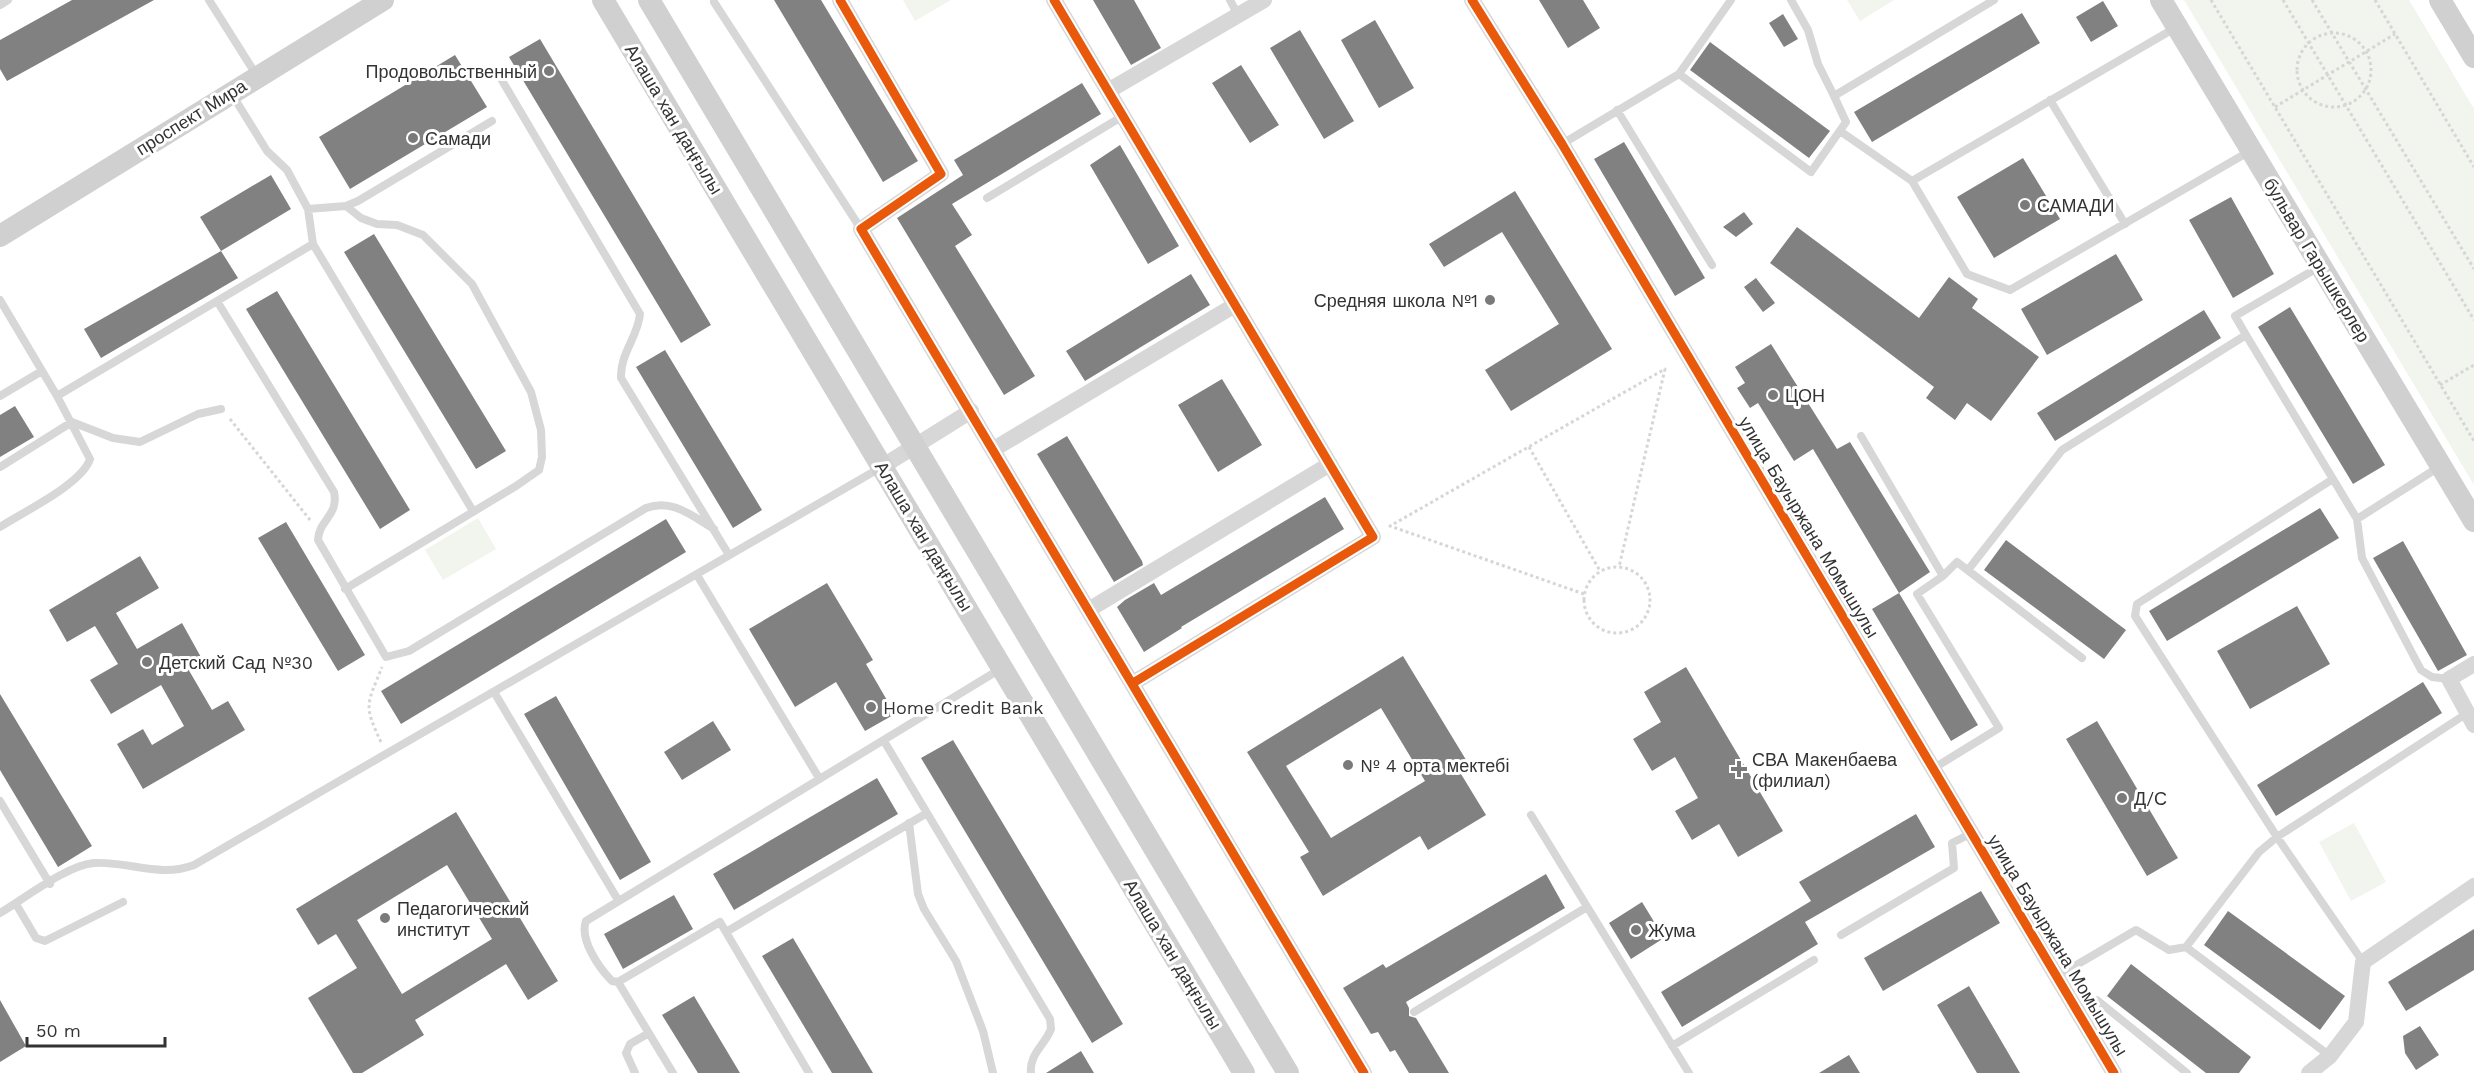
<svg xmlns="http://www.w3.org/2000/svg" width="2474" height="1073" viewBox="0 0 2474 1073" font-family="'Work Sans',sans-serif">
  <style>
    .green { fill: #f1f5ed }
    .building { fill: #818181; fill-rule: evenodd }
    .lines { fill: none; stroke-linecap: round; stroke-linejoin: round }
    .path { stroke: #d6d6d6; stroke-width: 3; stroke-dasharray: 3 3; stroke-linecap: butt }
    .lane { stroke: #d7d7d7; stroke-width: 8 }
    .street { stroke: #d7d7d7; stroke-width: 16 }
    .secondary { stroke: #d0d0d0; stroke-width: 22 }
    .cycleway-casing { stroke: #fff; stroke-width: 13 }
    .cycleway { stroke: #e8590c; stroke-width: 9 }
    .poi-dot { fill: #7a7a7a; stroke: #fff; stroke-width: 2 }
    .labels { text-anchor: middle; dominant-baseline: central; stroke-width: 6; stroke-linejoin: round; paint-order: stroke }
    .poi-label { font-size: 18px; fill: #333; stroke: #fff; text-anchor: start }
    .street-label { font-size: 18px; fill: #333; stroke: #fff }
  </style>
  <rect width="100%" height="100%" fill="#fff"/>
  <path class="green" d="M903,0h48l-36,21z
    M1847,0h47l-34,21z
    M2184,0h225l65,109v376z
    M478,518l18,31 -53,31 -18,-30z
    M2354,823l32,59 -35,19 -32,-59z"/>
  <path class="building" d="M72,0h82l-147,81 -7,-12v-29z
    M774,0h47l97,161 -35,21z
    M1093,0h41l27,48 -30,17z
    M1539,0h44l17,28 -32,20z
    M2103,1l15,25 -27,16 -15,-25z
    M2022,13l18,30 -168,99 -18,-30z
    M1783,14l15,25 -14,8 -15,-24z
    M1375,20l39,68 -35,20 -38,-68z
    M1300,30l54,91 -30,18 -54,-91z
    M540,39l171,286 -30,18 -172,-286z
    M1710,42l120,89 -21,27 -119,-88z
    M455,55l32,52 -137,82 -31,-52z
    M1241,65l38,60 -29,18 -38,-60z
    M1082,83l19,31 -149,90 20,31 -17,11 80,130 -31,19 -107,-177 66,-43 -9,-15z
    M1624,142l81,136 -30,18 -81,-137z
    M1120,145l59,101 -31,18 -58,-99z
    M2023,158l37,61 -66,39 -37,-61z
    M271,175l20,34 -70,42 -21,-34z
    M1515,191l97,158 -101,62 -26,-41 74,-46 -57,-92 -58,35 -15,-23z
    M2231,197l43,77 -41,24 -44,-78z
    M1744,212l9,12 -17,13 -13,-10z
    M1797,227l122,91 30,-41 29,22 -6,9 67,49 -48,64 -24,-18 -12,17 -29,-22 8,-11 -164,-124z
    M374,234l132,217 -30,18 -132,-217z
    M221,251l17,27 -137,80 -17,-29z
    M2116,254l27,46 -96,55 -26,-46z
    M1191,274l19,31 -125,76 -19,-30z
    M1756,278l19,25 -12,9 -19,-25z
    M277,291l133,219 -30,19 -134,-220z
    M2290,307l95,158 -32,19 -95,-157z
    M2204,310l17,28 -166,103 -18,-28z
    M1771,344l66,105 13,-7 80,130 -31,21 -86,-144 -19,12 -36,-58 -8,5 -13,-20 8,-5 -10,-16z
    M665,350l97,160 -29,18 -97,-161z
    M1222,379l40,66 -44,27 -40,-67z
    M15,406l19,31 -34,20v-42z
    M1067,436l75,125 1,4 -29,17 -77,-128z
    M1325,497l19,32 -163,98 1,1 -38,24 -27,-45 8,-7 29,-17 7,12z
    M2320,508l19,30 -172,103 -18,-30z
    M666,519l20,33 -285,172 -20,-33z
    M286,522l79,133 -27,16 -80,-133z
    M2006,540l120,90 -22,29 -120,-89z
    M2403,541l64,114 -29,16 -65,-113z
    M140,556l19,32 -43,25 21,36 45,-26 20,36 -15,8 25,43 16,-9 17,29 -102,59 -26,-45 26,-15 9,16 32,-19 -23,-41 -50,29 -21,-34 28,-16 -23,-38 -28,16 -18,-32z
    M827,583l46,77 -7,4 29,50 -30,17 -29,-49 -41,25 -46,-78z
    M1899,593l79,132 -27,16 -79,-132z
    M2297,606l33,58 -80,45 -33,-58z
    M1403,656l68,112 -10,6 25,41 -58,35 -8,-14 -97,60 -23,-39 9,-5 -62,-100zM1381,708l44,73 -94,57 -45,-72z
    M1686,667l97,164 -45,26 -19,-33 -27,16 -17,-29 23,-13 -23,-41 -23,14 -19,-32 28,-17 -17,-30z
    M2423,682l19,31 -166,103 -19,-31z
    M0,694l92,152 -34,21 -58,-97z
    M556,696l95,166 -31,18 -96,-166z
    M713,721l18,29 -49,30 -18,-28z
    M2097,721l81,137 -31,18 -81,-137z
    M953,740l170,284 -31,19 -171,-285z
    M877,778l21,36 -164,96 -21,-36z
    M456,812l102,169 -30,19 -22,-36 -91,56 9,15 -62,38h-9l-45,-75 49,-30 -21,-34 -18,11 -22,-36zM447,865l45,74 -90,55 -45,-74z
    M1916,814l19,33 -130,75 13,22 -136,83 -21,-35 150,-91 -12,-19z
    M1546,874l19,34 -159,94 3,6v8l7,2 33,55h-40l-14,-23 -5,2 -12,-20 -7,2 -28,-46 40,-24 3,4z
    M1981,891l19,32 -117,68 -19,-33z
    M674,895l19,34 -70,40 -19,-35z
    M1642,902l22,36 -33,21 -22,-36z
    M2228,911l117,85 -25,34 -116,-85z
    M2474,929v41l-68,41 -18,-29z
    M793,938l80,135h-41l-70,-117z
    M2131,964l120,93 -12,16h-33l-99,-77z
    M1969,986l51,87h-43l-40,-68z
    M694,996l46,77h-42l-36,-58z
    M0,1000l26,46 -26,16z
    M2420,1026l19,29 -23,15 -11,-17 -2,-17z
    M1081,1051l13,22h-48z
    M1849,1055l11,18h-41z"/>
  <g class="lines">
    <path class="path" d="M2211,0l263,441
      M2283,0l191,320
      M2312,0l162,269
      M2375,0l99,167
      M2297 70a37 37 0 1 1 74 0a37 37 0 1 1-74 0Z
      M2275,107l120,-73
      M2440,385l34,-20
      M230,419l80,101
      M1529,447l71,124
      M1584 600a33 33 0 1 1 66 0a33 33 0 1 1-66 0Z
      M1584,594l-194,-68 275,-157 -46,198
      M381,742c-18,-38 -14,-37 1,-75"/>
    <path class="lane" d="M209,0l48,76
      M1230,0l8,15
      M1731,0l-52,74 132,98 35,-50 -12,-26 160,-96
      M1791,0l17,30 10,34 16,32
      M714,2l147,227
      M0,5l8,-5
      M497,72l143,242c-2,23 -20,39 -19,64l108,177
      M233,96l34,55 20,19 21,39 38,-3 12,-5 134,-80
      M2050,100l75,124
      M1617,110l95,155
      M1840,131l72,50 263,-153
      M1562,144l117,-70
      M1912,181l55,93 43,16 240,-139
      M987,198l136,-82
      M313,244l160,267
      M0,300l57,96 33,63c-8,25 -67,53 -90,68
      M217,301l117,191c5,24 -15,27 -16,48l68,117 23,-6 237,-143c26,-10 46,8 68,21
      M2246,335l87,144 -196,125 -2,12 142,221 192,-125
      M0,396l42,-25
      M57,396l256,-152 -5,-35
      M1861,436l82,140 -26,18 82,134 -65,40
      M0,467l72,-45 41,16 27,4 58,-28 23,-5
      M2333,479l24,40 82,-52
      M2357,519l5,39 59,112 11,7 17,2
      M1968,570l94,-120 184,-115 -11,-19 84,-49
      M697,575l122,203
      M1943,576l14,-14 125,96
      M345,589l171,-103 23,-16 3,-13 -1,-27 -10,-38 -59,-108 -49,-49 -26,-10 -20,-1 -16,-6 -15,-12
      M494,692l124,208
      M884,741l166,278 1,10c-6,16 -22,25 -20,44
      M0,801l50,83
      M1531,815l158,258
      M909,823l9,71 6,15 32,52 27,70 10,42
      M16,904l20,34 9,3 78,-39
      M0,913c24,-14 67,-48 94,-50 35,-2 66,15 100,2l686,-397
      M726,932l201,-119
      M1841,935l113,-67 -2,-25 20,-10
      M2186,947l73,-95 18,-15 86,125
      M2056,977l80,-47 33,20 17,-3 144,109
      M618,982l55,91
      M1414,1012l173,-105
      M2077,1012l20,-12 90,73
      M1672,1046l142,-86
      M635,1073l-9,-20 4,-9 19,-11
      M809,1073l-89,-151 -102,60 -6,-1c-13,-13 -33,-42 -26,-60l416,-253"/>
    <path class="street" d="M840,0l101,174 -80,55 503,844
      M1054,0l319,537 -240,146
      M1472,0l90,144 552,929
      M1108,91l156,-91
      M994,449l241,-144
      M883,466l88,-55
      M1090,609l240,-145
      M2474,664l-25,15 25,46
      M2309,1073l21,-17 26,-34 7,-60 111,-76"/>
    <path class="secondary" d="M603,0l641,1073
      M649,0l639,1073
      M2161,0l313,521
      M2440,0l34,57
      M0,236l383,-236"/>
    <defs>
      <path id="cycleway" d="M840,0l101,174 -80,55 503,844
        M1054,0l319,537 -240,146
        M1472,0l90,144 552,929"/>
    </defs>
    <use href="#cycleway" class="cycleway-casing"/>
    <use href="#cycleway" class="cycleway"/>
  </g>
  <g class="poi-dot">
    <circle cx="549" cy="71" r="6"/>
    <circle cx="413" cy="138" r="6"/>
    <circle cx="2025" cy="205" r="6"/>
    <circle cx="1490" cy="300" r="6"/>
    <circle cx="1773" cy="395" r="6"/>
    <circle cx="147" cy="662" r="6"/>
    <circle cx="871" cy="707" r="6"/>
    <circle cx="1348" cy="765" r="6"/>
    <path d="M1736 760h6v6h6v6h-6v6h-6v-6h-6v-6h6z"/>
    <circle cx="2122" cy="798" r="6"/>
    <circle cx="385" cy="918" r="6"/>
    <circle cx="1636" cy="930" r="6"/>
  </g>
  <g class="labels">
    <g class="poi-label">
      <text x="537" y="71" text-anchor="end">Продовольственный</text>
      <text x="425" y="138">Самади</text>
      <text x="2037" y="205">САМАДИ</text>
      <text x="1478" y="300" text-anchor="end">Средняя школа №1</text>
      <text x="1785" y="395">ЦОН</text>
      <text x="159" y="662">Детский Сад №30</text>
      <text x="883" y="707">Home Credit Bank</text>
      <text x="1752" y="759">СВА Макенбаева<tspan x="1752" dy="21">(филиал)</tspan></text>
      <text x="1360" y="765">№ 4 орта мектебі</text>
      <text x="2134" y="798">Д/С</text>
      <text x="397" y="908">Педагогический<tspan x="397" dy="21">институт</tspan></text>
      <text x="1648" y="930">Жума</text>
    </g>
    <g class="street-label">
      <text transform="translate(191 117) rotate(-32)">проспект Мира</text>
      <text transform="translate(674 119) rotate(59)">Алаша хан даңғылы</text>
      <text transform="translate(2317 260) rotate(59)">бульвар Гарышкерлер</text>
      <text transform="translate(1809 527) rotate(59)">улица Бауыржана Момышулы</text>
      <text transform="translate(924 536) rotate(59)">Алаша хан даңғылы</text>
      <text transform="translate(2058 945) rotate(59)">улица Бауыржана Момышулы</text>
      <text transform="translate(1173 954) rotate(59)">Алаша хан даңғылы</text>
    </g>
  </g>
  <path d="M27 1037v9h138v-9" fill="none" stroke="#333333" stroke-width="3"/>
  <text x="36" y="1037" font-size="18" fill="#333333" stroke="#ffffff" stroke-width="4.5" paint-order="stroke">50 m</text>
</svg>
